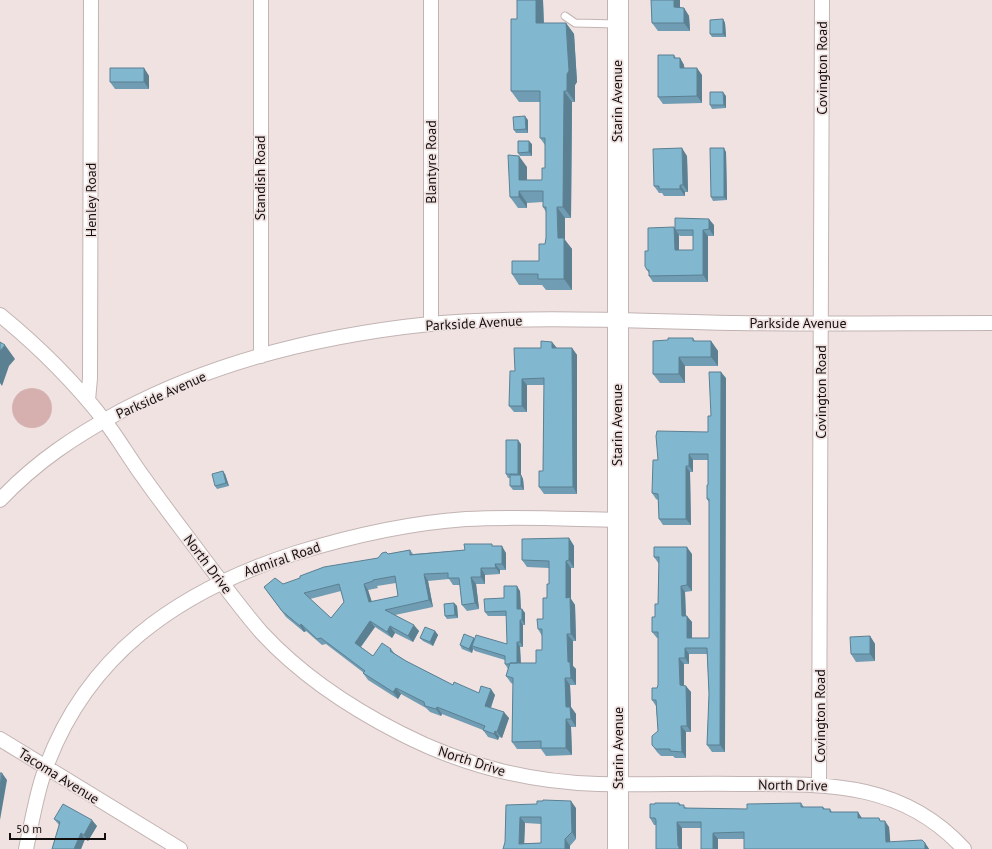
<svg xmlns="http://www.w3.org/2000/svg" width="992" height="849" viewBox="0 0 992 849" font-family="'PT Sans',sans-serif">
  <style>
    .green { fill: #d5b0ae }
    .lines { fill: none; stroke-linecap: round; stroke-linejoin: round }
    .lane-casing { stroke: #c2b4b3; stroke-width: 9 }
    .street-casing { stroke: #c2b4b3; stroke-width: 16 }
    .secondary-casing { stroke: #c2b4b3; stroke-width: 22 }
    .lane { stroke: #fff; stroke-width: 7 }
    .street { stroke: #fff; stroke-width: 14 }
    .secondary { stroke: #fff; stroke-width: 20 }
    .wall { fill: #709db3; fill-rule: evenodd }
    .shaded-wall { fill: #5b8092 }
    .building { fill: #82b7d0; stroke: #5b8092; fill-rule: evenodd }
    .labels { text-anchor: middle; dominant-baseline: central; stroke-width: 3.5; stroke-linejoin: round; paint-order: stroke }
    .street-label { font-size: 14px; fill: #140f0f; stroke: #f0e2e1 }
  </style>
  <rect width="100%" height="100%" fill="#f0e2e1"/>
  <path class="green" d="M12 408a20 20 0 1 1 40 0a20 20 0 1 1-40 0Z"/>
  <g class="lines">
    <defs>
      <path id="lane" d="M565,16l10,7 42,1"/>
      <path id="street" d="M431,0v324
        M0,315c38,31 74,67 104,105 14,18 26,39 40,58 19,27 40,54 60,81 19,25 37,50 58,74 38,41 89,75 138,100 62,32 129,49 198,51 49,1 99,-1 148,0 82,0 157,-2 218,65
        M261,356v-356
        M88,400l2,-22 1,-378
        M0,500c37,-39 74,-63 121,-89 94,-50 203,-76 309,-87 102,-9 205,-3 307,-1 85,1 170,0 255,0
        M0,739l180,110
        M819,784l3,-784
        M26,849c5,-23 9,-47 16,-70 40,-123 136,-188 254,-226 55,-17 112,-30 170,-34 50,-3 101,0 151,1"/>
      <path id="secondary" d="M618,0v849"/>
    </defs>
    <use href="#lane" class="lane-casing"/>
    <use href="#street" class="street-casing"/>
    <use href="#secondary" class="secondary-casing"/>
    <use href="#lane" class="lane"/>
    <use href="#street" class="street"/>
    <use href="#secondary" class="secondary"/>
  </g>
  <path class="wall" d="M517,0h26l1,23h22l8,11 3,48 -2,3v17h-3l-1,116h-6v22l7,9v41h-26l-4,-5h-23l-7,-11 27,-13 6,-17 1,-6v-26l-3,-5v-5l-16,1v5h-9l-8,-11 17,-30v13h15l3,-12v-23l-5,-7v-36h-21l-8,-11 6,-72z
    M651,0h29v8h4l5,8 1,15h-32l-6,-8z
    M723,19l2,4 1,14h-14l-2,-3z
    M674,55l2,3h4l4,7v3l18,7v28l-39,1 -5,-7z
    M144,68l5,8v13h-34l-5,-7z
    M726,96v12l-14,1 -2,-4z
    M528,120v13h-12l-2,-3z
    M532,144v12h-12l-2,-3z
    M726,152l1,48 -14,1 -2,-4z
    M687,156l1,36h-3v4h-21l-2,-3h-3l-5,-7z
    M714,225v11h-6v46h-55l-4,-6v-3l-2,-3 1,-19 26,-24 1,2zM679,235l1,1h13v14h-14z
    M693,338l2,3h16l7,10v15h-33v17h-25l-7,-9 15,-34z
    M556,348h16l5,7v139h-33l-5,-7 4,-16 1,-86h-17v27h-13l-5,-6 6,-35z
    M726,378l-1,374h-13l-5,-7 2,-51 -2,-40h-18v10h-5v22l7,6v40h-5v26h-11l-2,-2h-12l-4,-4 -5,-7 6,-14 -2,-25 -4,-6 6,-15v-47h-1l-5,-6 6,-28 1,-40 -5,-7 38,-3v37l-7,1 1,24 6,6v16h17v-136l-2,-3 1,-14v-25h-15v12h-3l1,53h-28l-4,-6 -1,-19 -2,-1 -4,-6 6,-33 50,-28 3,-16z
    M521,444v31l2,4 1,11h-11l-3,-4v-8h-2l-2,-4z
    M225,474l4,12 -12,3 -2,-3z
    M569,538l5,8v22h-3v31l4,6 1,36h-3v25l3,3v16h-6l1,22 5,7v13h-5l1,28 -26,1 -5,-7h-24l-5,-7 1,-58 -2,-1 -5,-7 2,-7 -3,-5v-4l-30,-9 -2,-2 -1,4 -10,-4 -2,-4 14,-7v1l33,5v-28h-19l-3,-4 19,-14 16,-7 1,18h1l3,4v12h-2v22h-3l1,16h15l6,-13v-14l-4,-7 5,-10 6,-35v-16l-22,-1 -5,-7z
    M493,546l13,7v17h-6v4l-15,1v9h-9l3,25 -12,2 -5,-6 -2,-20h-7l-4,-6 -21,2 5,26 -38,8 24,16 -6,11 -18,-9 -3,5 -17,-11 -14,20 12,9 18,-7 4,5 11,7 47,24 26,8 16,2 -4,13 18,10 -7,20 -3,-1 -1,3 -10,-3 -5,-7 -41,-16 -1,2 -11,-4 -4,-4 -25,-14 -3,5 -30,-19 -5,-7h1l-38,-29 -4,1 -16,-14 -2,1 -18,-15 -22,-30 19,-3 95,-26 10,-4 22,-4 3,4 52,-4zM396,583l2,13 -26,6 -4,-12 10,-2 -1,-2zM341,591l3,11 -13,16 -21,-19z
    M454,603l3,3 1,12 -11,1 -2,-3z
    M435,631l3,4 -5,11 -10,-5 -3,-3z
    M870,636l5,8v17l-19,1 -5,-8z
    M679,803l2,2 6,3 60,1 54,-6 3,4h19l2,2h5l2,3h26l4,6 18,3 9,6 1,15 35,1 4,6h-185v-10h-26v10h-17v-21h-19v21h-26v-24h-2l-4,-7 5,-14z
    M506,805l70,3v31l-6,7v3l-65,-7zM525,823l16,1v19h-17z
    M54,819l43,7 -9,15 -3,-2 -4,10h-29l7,-24z"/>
  <path class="shaded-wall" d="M536,0h7l1,34 -8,-11z
    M674,0h6v15l-6,-8z
    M684,8l5,8 1,15 -6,-8z
    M723,19l2,4 1,14 -3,-3z
    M566,23l8,11 3,48 -2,3v17l-8,-11z
    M680,58l4,7 1,10 -5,-7z
    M144,68l5,8v13l-5,-7z
    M697,68l5,7v28l-5,-7z
    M564,91l8,11 -1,116 -8,-11z
    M723,92l3,4v12l-2,-3z
    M525,116l3,4v13l-2,-4z
    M529,141l3,3v12l-3,-4z
    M682,148l5,8 1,36 -5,-7z
    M724,148l2,4 1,48 -3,-3z
    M519,156l8,11v24l-8,-11z
    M680,185l5,7v4l-5,-7z
    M519,191l8,12v5l-8,-11z
    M557,207l8,11v22l7,9v41l-8,-11 -6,-41z
    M709,219l5,6v11l-5,-7z
    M674,227l5,8v22l-4,-7z
    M703,230l5,6v46l-5,-7z
    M711,341l7,10v15l-7,-9z
    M552,342l5,6h-5z
    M5,345l10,14 -6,7 -7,20 -2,-3v-32z
    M572,348l5,7v139l-4,-7z
    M679,357l6,9v17l-6,-9z
    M721,372l5,6 -1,374 -5,-7z
    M522,379l5,6v27l-5,-6z
    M518,440l3,4v34l-3,-4z
    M689,454l4,6v12l-4,-6z
    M686,466l4,6 1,53 -5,-6z
    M223,471l2,3 4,12 -3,-3z
    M521,475l2,4 1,11 -3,-4z
    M569,538l5,8v22l-5,-8z
    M502,546l4,7v17l-4,-6z
    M687,547l5,7v37l-5,-6z
    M566,561l5,7v31l4,6 1,36 -5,-7 -5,-36z
    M495,564l5,6v4l-4,-6z
    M481,568l4,7v9l-4,-7z
    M424,574l4,7 5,26 -4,-7z
    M471,577l5,7 3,25 -4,-6z
    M364,584l4,6 6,19 -5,-7z
    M517,586l3,5 1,23 -4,-5z
    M681,586l4,6 1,30 -4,-6z
    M454,603l3,3 1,12 -3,-3z
    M522,609l3,4v12l-3,-5z
    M687,616l5,6v23l-5,-7z
    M520,620l3,5v22l-3,-5z
    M370,621l5,6 -16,22 -4,-6z
    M301,624l5,7 -2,1 -4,-6z
    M414,625l5,6 -6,11 -5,-6z
    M390,626l5,7 -3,5 -5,-6z
    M435,631l3,4 -5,11 -3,-4z
    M567,634l6,7v25l3,3v16l-5,-7 -3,-16z
    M870,636l5,8v17l-5,-7z
    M474,638l2,4 -4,4 1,3 -1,4 -3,-4z
    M517,642l3,5 1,22 -4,-5z
    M685,648l4,6v10l-4,-6z
    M679,658l5,6v27l-4,-6z
    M565,678l5,7 1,22 5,7v13l-5,-8 -5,-12z
    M686,686l5,6v40l-4,-6z
    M396,688l5,6 -3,5 -5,-7z
    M491,689l4,6 -6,17 -4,-6z
    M437,707l5,7 -1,2 -5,-7z
    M504,712l5,6 -7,20 -5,-6z
    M566,719l5,8 1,28 -6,-7z
    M681,726l5,6v26l-4,-6z
    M495,731l4,6 -1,3 -4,-6z
    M2,773l5,7 -7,40v-33z
    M571,801l5,7v31l-4,-7z
    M858,812l4,7 -4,-1z
    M520,817l5,6 -1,26 -5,-5z
    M92,820l5,6 -9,15 -4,-6z
    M885,821l4,6 2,22 -5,-7z
    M677,822l5,6v21h-3l-1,-3z
    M81,833l4,6 -4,10h-7z
    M713,833l5,6v10h-5z
    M565,839l5,7v3h-5z
    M925,843l4,6h-4z"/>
  <path class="building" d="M517,0h19v23h30l3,48 -2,3v17h-3l-1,116h-6l1,31h6v41h-26v-5h-26v-13h27v-17h6l1,-6v-31h-3v-16h-24v6h-9l-2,-42 11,1v24h23v-12h3v-30h-5v-47h-29v-72h6z
    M651,0h23v7l10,1v15h-32z
    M723,19v15h-13v-14z
    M658,55h16v3h6v10h17v28l-39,1z
    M110,68h34v14h-34z
    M710,92h13l1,13h-14z
    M525,116l1,13 -12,1 -1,-13z
    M518,141h11v11l-11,1z
    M682,148l1,37h-3v4h-21v-3h-5l-1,-37z
    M710,148h14v49h-13z
    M675,218l34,1v10l-6,1v45l-54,1v-6h-2l-2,-4v-15h3v-23l26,-1 1,23h18v-20h-18z
    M668,338h25v3h18v16h-32v17h-26v-33l15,-1z
    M541,341l11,1v6h20l1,139h-34v-16h4l1,-93 -22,1v27h-13l1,-35h5l-1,-23h27z
    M0,342l5,3 -5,6z
    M709,372h12l-1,373h-13l2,-51 -2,-46h-22v10h-6l1,27 6,1 1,40h-6l1,26 -12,-1v-2h-14l-4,-4v-9l6,-5 -2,-31h-4v-12h5l1,-3v-53h-6v-15h3v-13h3l1,-47h-5v-10h33v38l-6,1 1,30h5v22h22v-139h-2v-14h1v-31h-19v12h-3v53h-27l-1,-25 -6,-1 1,-33h5l-2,-24 1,-5 51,1v-16h3z
    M506,440h12v34h-12z
    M223,471l3,12 -11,3 -3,-12z
    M510,475h11v11h-11z
    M569,538v22l-3,1v37l4,-1 1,37h-4l1,28h2l1,16h-6l1,29h4l1,12h-5v29h-25v-7l-29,1 1,-64 -7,-2 4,-13h26v-13h6v-21h-4l-1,-10h6v-21h4v-14h2v-23l-27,-1v-21z
    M464,544h28v2h10v18h-7l1,4h-15v9h-10l4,26 -13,2 -3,-27h-11v-5l-24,1 5,26 -44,10 29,15 -6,11 -18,-10 -3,6 -17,-11 -15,22 18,13 9,-13 9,6 -1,2 16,10 47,24 1,-3 25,11 2,-7 10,3 -6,17 19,6 -7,20 -2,-1 -1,3 -11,-4 2,-4 -48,-19 -1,2 -11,-3 -1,-4 -28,-14 -3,4 -30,-19 2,-2 -44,-33 -4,1 -16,-15 -1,2 -18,-15 -18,-24 11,-9 8,6 17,-6v-2l24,-9 54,-9 4,-5 4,-1 2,2 22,-4v5l55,-5zM395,576l3,20 -29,6 -5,-18 9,-3v-1zM339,584l5,18 -13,16 -27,-25z
    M504,586h13v23h5v11h-2v22h-3v21h-7v1h-5v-8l-33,-10 4,-11 31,9 -1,-33 -21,1 -1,-13 20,-1z
    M454,603l1,12 -10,1 -1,-12z
    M425,627l10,4 -5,11 -10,-4z
    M464,634l10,4 -5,11 -9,-4z
    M870,636v18h-19l-1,-17z
    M0,773h2l-2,14z
    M543,800l28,1 1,31 -7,7v10h-62l2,-7 1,-37 31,-1v-3h6zM520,817h21v26l-22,1z
    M655,803h24v2h5v3l63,1v-5l54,-1v4h22v2h7v3h28v6h21l1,3h5l1,21 36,-2 3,3v6h-181v-17l-31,1v16h-12v-27h-24l1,24h1v3h-23v-29l-1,-2h-5v-14h5z
    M63,804l29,16 -8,15 -3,-2 -7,16h-22l8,-27 -6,-3z"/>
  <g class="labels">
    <g class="street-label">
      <text transform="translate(822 68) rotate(-90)">Covington Road</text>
      <text transform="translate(617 101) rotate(-90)">Starin Avenue</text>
      <text transform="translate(431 162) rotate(-90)">Blantyre Road</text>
      <text transform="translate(260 178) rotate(-90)">Standish Road</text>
      <text transform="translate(91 200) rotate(-90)">Henley Road</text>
      <text transform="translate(474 323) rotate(-3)">Parkside Avenue</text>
      <text x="798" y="323">Parkside Avenue</text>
      <text transform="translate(821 392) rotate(-90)">Covington Road</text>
      <text transform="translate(161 395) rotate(-24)">Parkside Avenue</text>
      <text transform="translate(617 425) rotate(-90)">Starin Avenue</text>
      <text transform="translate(282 559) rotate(-19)">Admiral Road</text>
      <text transform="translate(208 564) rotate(53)">North Drive</text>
      <text transform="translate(820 716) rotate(-90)">Covington Road</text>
      <text transform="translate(618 748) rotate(-90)">Starin Avenue</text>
      <text transform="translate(472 761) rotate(18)">North Drive</text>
      <text transform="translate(59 776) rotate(32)">Tacoma Avenue</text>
      <text transform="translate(793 785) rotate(1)">North Drive</text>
    </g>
  </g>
  <path d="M10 833v6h95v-6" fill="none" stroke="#140f0f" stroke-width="2"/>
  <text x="16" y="833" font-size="12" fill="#140f0f" stroke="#f0e2e1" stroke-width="3" paint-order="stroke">50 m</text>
</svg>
